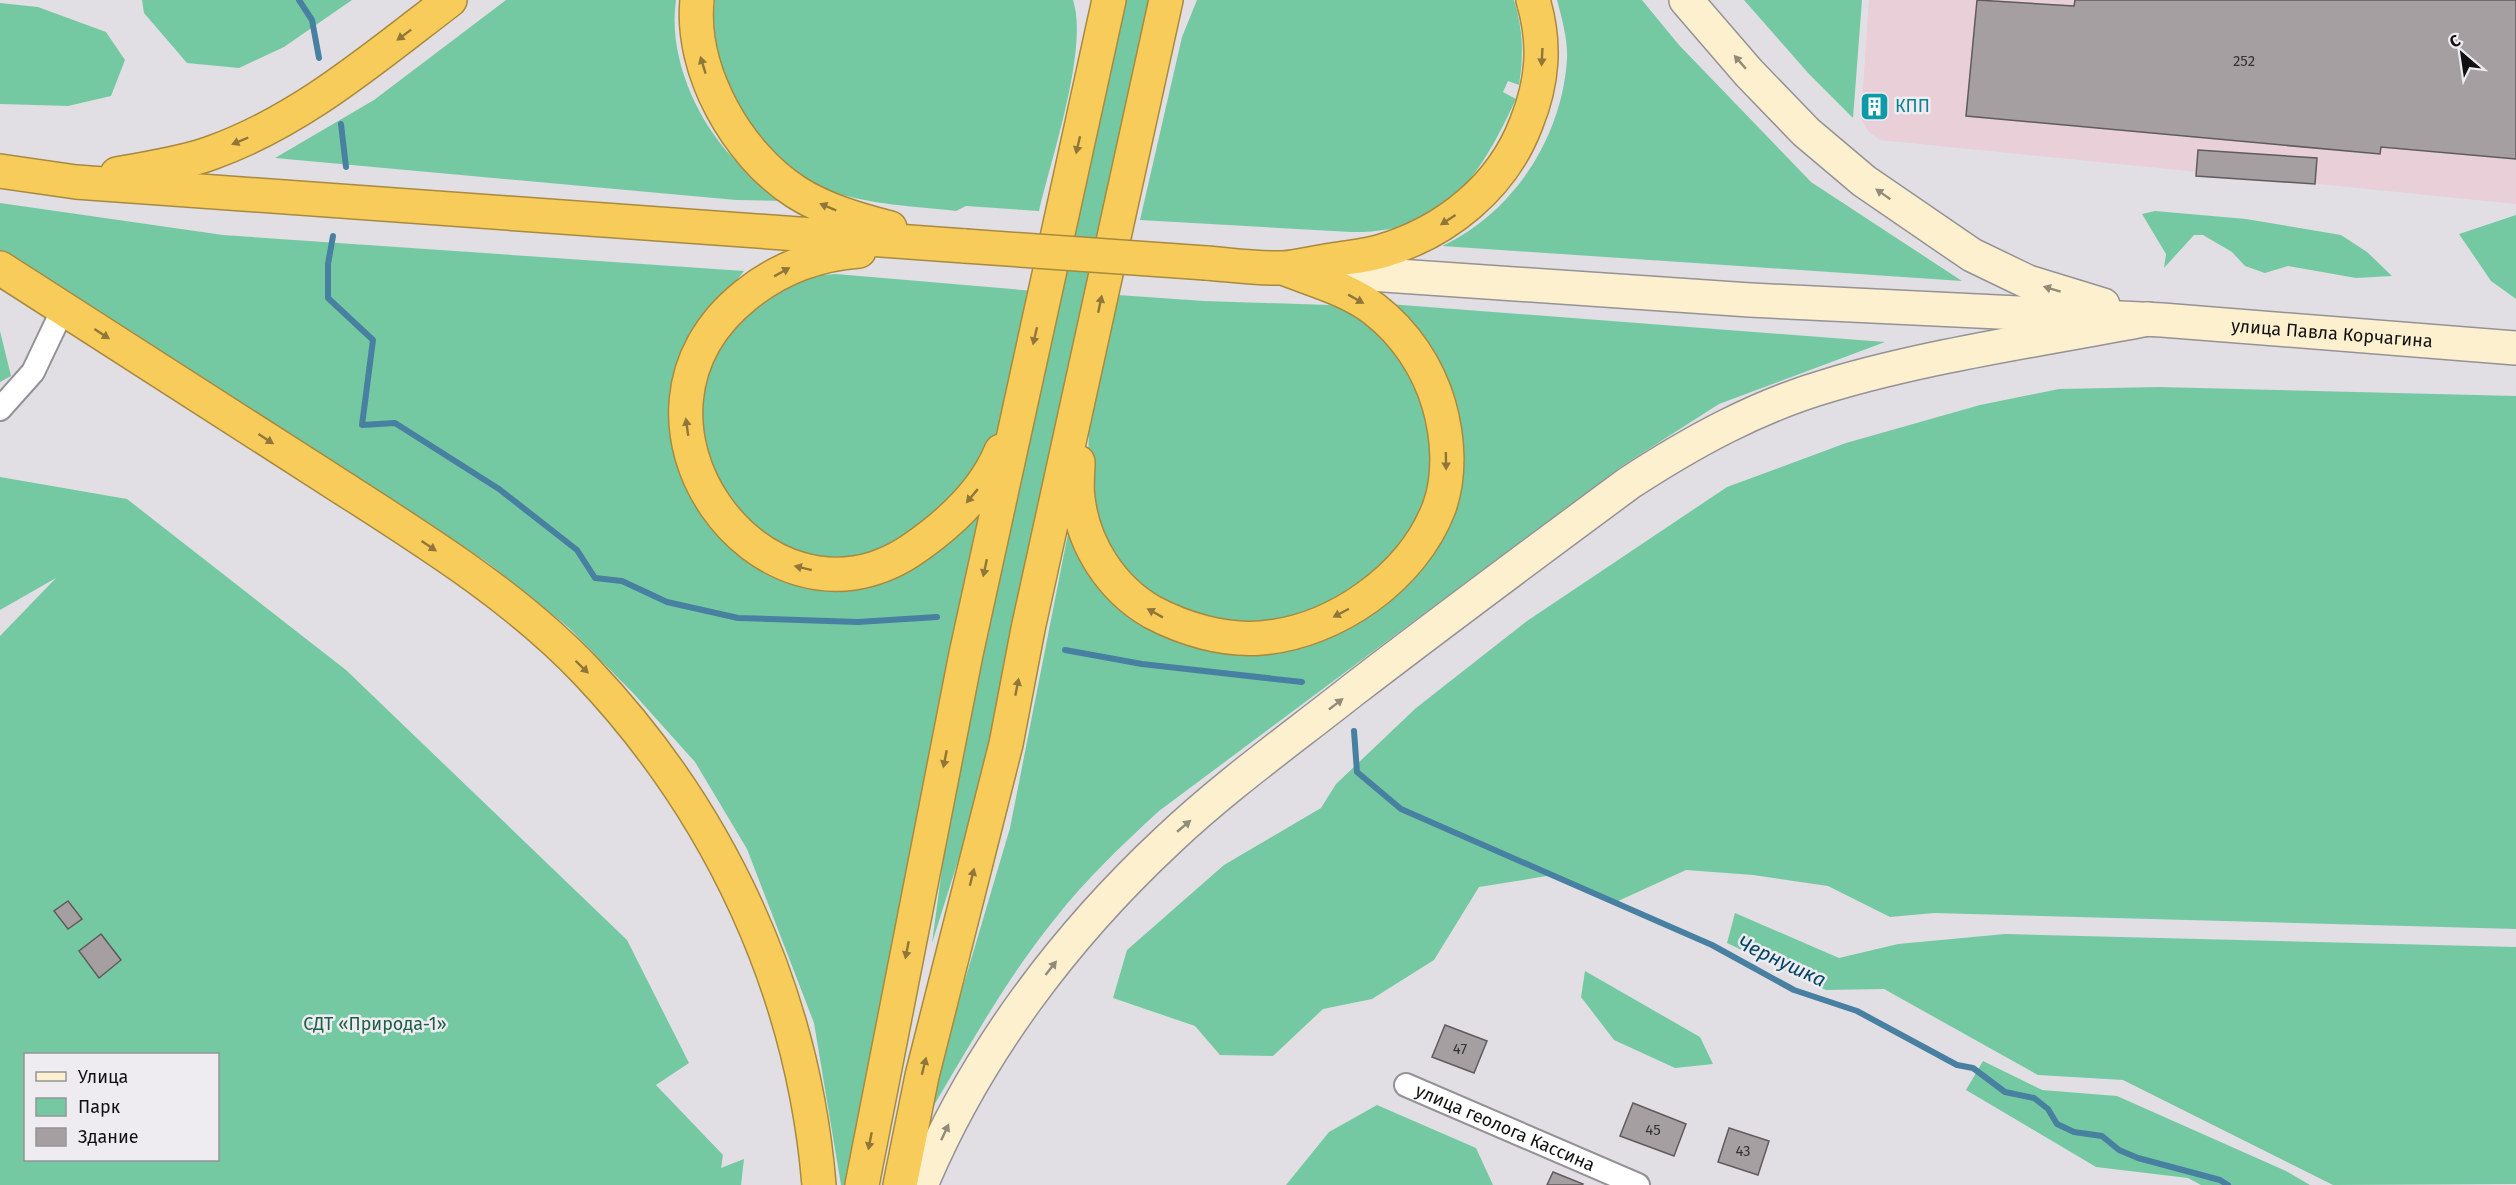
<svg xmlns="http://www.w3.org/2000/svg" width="2516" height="1185" viewBox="0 0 2516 1185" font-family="'Fira Sans',sans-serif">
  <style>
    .industrial { fill: #e8cfd8 }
    .green { fill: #75c9a2; fill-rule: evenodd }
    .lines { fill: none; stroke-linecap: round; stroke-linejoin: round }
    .stream { stroke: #4880a1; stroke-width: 6 }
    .building { fill: #a59fa1; stroke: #605b5c; stroke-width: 1.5 }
    .street-casing { stroke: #949296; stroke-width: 26 }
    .secondary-casing { stroke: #949296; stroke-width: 36 }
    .highway-casing { stroke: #a78a40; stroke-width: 36 }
    .street { stroke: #fff; stroke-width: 22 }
    .secondary { stroke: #fdf0ce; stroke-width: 33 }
    .highway { stroke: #f8cc5a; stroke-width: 33 }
    .highway-bridge-casing { stroke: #a78a40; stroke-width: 36; stroke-linecap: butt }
    .highway-bridge { stroke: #f8cc5a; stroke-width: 33 }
    .oneway { fill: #907739 }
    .oneway2 { fill: #928b79 }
    .labels { text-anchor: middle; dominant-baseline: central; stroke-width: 5; stroke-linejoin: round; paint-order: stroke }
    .number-label { font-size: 15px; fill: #353435 }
    .culture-label { font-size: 18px; fill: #0d838f; stroke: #eeecf1; text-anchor: start }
    .street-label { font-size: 18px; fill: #101011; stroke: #eeecf1 }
    .park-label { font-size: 18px; fill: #1b5f44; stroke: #eeecf1 }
    .water-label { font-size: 20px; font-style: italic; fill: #004463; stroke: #eeecf1 }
  </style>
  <rect width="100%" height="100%" fill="#e1dfe4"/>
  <path class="industrial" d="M1869,0h647v204l-636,-64 -12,-9 -7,-13z"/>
  <path class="green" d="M142,0h210l-68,47 -45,21 -52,-5 -43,-50z
    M506,0h170c-8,55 19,117 56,157 15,16 35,30 53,44l-49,-1 -461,-42 99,-58z
    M715,0h358c16,48 -22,159 -34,211l-73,-5 -10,5c-42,-5 -86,-6 -126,-20 -69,-24 -124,-119 -115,-191z
    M1122,0h31l-177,804 -44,139 18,-134z
    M1197,0h317c9,30 10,54 5,85l-11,-4 -5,11 13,7c-36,77 -71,135 -165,133l-211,-12 42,-183z
    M1557,0h85l37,45 132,137 151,99 -520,-35c71,-33 120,-108 125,-187 1,-19 -5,-40 -10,-59z
    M1744,0h118l-9,118 -44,-44z
    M0,3l38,4 68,25 19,28 -14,36 -43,10 -68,-2z
    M0,203l223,32 521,36 -53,67 -20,53v48l13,45 16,27 21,26 17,14 99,36 152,-97 -51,220 -47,253 -47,222h-3l-27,-162 -67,-174 -52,-87 -62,-69 -64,-65 -82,-66 -153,-100 -334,-210z
    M2155,211l91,8 95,16 26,17 25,24 -36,2 -68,-12 -23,7 -20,-7 -13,-14 -29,-17h-9l-30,33 2,-14 -24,-40z
    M2516,215v84l-25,-18 -32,-47z
    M836,274l199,17 -37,140 -13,27 -36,49 -72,50 -79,-1 -64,-44 -34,-69 4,-72 46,-65 59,-30z
    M1118,295l86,6 125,4 24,6 22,11 35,46 24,74 -5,53 -16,36 -56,58 -64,34 -56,3 -66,-18 -36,-23 -30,-45 -15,-46 -2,-32 1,-36z
    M1389,304l496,38 -166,62 -97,62 -463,345c-38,35 -74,69 -105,109 -51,63 -90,136 -132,205l88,-297 61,-310 49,85 186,39 147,-142z
    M0,331l11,45 -11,6z
    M2159,387l357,9v533l-582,-16 -44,4 -62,-31 -75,-11 -67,-5 -70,32 -63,-27 -74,12 -45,73 -62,39 -49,10 -50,47 -53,-1 -25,-29 -82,-28 14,-48 97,-85 97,-57 15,-24 80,-76 111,-87 200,-134 119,-44 134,-38 79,-16z
    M0,477l127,22 219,171 281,270 62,123 -33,22 67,70 -2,13 23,-9 -3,26h-741v-549l56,-58 -56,32zM26,1054h192v106h-192z
    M1735,913l104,45 59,-14 107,-10 511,13v237l-183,1 -210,-105 -85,-5 -154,-86 -58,1 -99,-47z
    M1585,971l115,66 13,27 -38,4 -61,-28 -33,-43z
    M1983,1061l59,29 75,6 169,75 24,14h-109l-13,-7 -92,-11 -130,-77z
    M1377,1105l99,43 17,37h-207l43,-53z"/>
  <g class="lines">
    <path class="stream" d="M299,0l13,20 7,38
      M341,124l5,43
      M333,236l-5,28v34l45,42 -11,85 33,-2 104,66 78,61 18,28 27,3 45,21 71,16 120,4 79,-5
      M1065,650l77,14 160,18
      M1354,731l3,41 44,37 311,136 82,45 63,21 100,54 16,3 32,24 29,6 14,11 9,15 17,8 28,4 17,14 19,8 82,22 8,5"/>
  </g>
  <path class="building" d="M1977,0l97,6 1,-6h441v159l-135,-12 -1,7 -414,-38z
    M1868,99l13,1 -1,13h-13z
    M2198,150l119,8 -2,26 -119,-8z
    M68,901l14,18 -14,10 -14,-18z
    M101,934l20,26 -22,18 -20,-27z
    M1445,1025l42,16 -13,32 -42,-16z
    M1633,1103l53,21 -12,32 -54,-20z
    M1729,1128l40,13 -11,34 -40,-13z
    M1553,1172l30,12 -1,1h-35z"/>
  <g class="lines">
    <defs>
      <g id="street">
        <path d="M0,409l33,-37 30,-63"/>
        <path id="s1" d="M1406,1085l232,100"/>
      </g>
      <g id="secondary">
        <path d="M1686,0l63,73 57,59 58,49 108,74 56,27 75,23"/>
        <path id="s2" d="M1311,270l439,30 412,20 354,28"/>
        <path d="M921,1185c55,-131 143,-248 247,-345 57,-54 123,-101 185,-150 91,-70 184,-139 276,-207 63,-41 128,-77 201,-98 101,-30 214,-46 318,-66"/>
      </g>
      <path id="highway" d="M697,0c-7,71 40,154 99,192 28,18 63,28 94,36
        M0,171l76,11 889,64
        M117,174c31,-6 64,-10 94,-21 90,-32 164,-96 239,-153
        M859,251c-41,3 -81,18 -113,44 -153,122 16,353 164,256 37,-25 74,-58 91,-100
        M1206,263c25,2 52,6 77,5 16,-1 33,-6 49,-8 17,-3 34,-4 50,-9 64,-19 120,-64 144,-127 17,-42 20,-81 7,-124
        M0,268c107,69 214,138 321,206 91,59 190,118 265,197 134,141 217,320 233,514
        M1078,462c0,12 -2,25 0,36 5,47 34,91 74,114 32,17 72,29 109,26 74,-6 151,-60 178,-130 12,-33 9,-71 0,-103 -11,-38 -34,-72 -65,-96 -26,-20 -61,-29 -91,-41
        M862,1185l104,-531 143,-654
        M900,1185l22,-109 84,-332 22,-115 138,-629"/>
    </defs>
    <use href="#street" class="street-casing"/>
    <use href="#secondary" class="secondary-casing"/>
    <use href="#highway" class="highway-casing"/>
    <use href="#street" class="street"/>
    <use href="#secondary" class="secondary"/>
    <use href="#highway" class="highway"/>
    <defs>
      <path id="highway-bridge" d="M965,246l241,17"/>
    </defs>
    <use href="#highway-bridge" class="highway-bridge-casing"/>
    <use href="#highway-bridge" class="highway-bridge"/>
  </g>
  <defs><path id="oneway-solid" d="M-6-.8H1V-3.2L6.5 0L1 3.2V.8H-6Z" transform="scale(1.5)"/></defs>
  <g class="oneway">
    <use href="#oneway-solid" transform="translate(404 35) rotate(143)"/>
    <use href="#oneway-solid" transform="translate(1542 57) rotate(93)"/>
    <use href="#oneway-solid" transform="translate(703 65) rotate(-107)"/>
    <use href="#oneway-solid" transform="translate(240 141) rotate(157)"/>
    <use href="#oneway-solid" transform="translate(1078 145) rotate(103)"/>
    <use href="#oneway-solid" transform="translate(828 207) rotate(-157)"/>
    <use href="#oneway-solid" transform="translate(1448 220) rotate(147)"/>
    <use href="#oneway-solid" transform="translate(782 272) rotate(-29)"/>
    <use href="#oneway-solid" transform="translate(1356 299) rotate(29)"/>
    <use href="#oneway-solid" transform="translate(1100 304) rotate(-78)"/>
    <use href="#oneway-solid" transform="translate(102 334) rotate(33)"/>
    <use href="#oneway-solid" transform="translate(1035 336) rotate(103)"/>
    <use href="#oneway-solid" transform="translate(687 427) rotate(-98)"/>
    <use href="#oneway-solid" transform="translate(266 439) rotate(33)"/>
    <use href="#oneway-solid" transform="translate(1446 461) rotate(89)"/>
    <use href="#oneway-solid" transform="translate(972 496) rotate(130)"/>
    <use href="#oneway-solid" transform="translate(429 546) rotate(34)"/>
    <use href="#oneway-solid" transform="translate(803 568) rotate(-166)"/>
    <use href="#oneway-solid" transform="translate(985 568) rotate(102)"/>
    <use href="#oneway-solid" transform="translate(1155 613) rotate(-151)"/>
    <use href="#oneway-solid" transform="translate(1341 613) rotate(152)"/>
    <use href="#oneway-solid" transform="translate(582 667) rotate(44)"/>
    <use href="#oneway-solid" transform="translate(1017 687) rotate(-79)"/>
    <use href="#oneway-solid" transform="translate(945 759) rotate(101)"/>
    <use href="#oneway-solid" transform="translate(972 877) rotate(-76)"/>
    <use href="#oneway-solid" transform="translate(907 950) rotate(101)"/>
    <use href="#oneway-solid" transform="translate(924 1066) rotate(-76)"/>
    <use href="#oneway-solid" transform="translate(870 1141) rotate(101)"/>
  </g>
  <g class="oneway2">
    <use href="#oneway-solid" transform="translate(1740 62) rotate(-131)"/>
    <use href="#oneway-solid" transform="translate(1883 194) rotate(-145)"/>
    <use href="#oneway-solid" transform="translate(2052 289) rotate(-163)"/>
    <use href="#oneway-solid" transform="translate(1336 704) rotate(-38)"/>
    <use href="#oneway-solid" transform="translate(1184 826) rotate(-40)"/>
    <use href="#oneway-solid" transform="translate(1051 968) rotate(-52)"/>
    <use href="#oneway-solid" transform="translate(945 1132) rotate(-65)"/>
  </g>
  <defs>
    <symbol id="building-square" viewBox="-11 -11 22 22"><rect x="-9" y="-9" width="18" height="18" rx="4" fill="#0f9aa8" stroke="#eeecf1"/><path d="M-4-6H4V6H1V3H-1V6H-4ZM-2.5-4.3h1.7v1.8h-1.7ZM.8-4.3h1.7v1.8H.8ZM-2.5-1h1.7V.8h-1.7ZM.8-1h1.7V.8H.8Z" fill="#fff"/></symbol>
  </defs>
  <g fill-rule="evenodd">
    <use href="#building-square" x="1858" y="90" width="33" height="33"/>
  </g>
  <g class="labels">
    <g class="number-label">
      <text x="2244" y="61">252</text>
      <text x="1460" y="1049">47</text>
      <text x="1653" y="1130">45</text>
      <text x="1743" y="1151">43</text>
    </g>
    <g class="culture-label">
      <text x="1895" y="106">КПП</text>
    </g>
    <g class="street-label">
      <text stroke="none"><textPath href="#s2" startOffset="1023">улица Павла Корчагина</textPath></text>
      <text stroke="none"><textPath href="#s1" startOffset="108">улица геолога Кассина</textPath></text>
    </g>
    <g class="park-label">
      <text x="375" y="1024">СДТ «Природа-1»</text>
    </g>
    <g class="water-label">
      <text transform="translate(1782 961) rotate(25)">Чернушка</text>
    </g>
  </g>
  <rect x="24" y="1053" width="195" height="108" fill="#eeecf1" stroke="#959497" stroke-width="1.5"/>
  <rect x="36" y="1072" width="30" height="9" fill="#fdf0ce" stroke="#959497" stroke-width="1.5"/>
  <text x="78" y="1083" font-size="18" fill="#101011">Улица</text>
  <rect x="36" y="1098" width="30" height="18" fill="#75c9a2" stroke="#959497" stroke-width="1.5"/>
  <text x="78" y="1113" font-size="18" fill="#101011">Парк</text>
  <rect x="36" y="1128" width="30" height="18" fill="#a59fa1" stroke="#959497" stroke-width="1.5"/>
  <text x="78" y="1143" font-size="18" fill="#101011">Здание</text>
  <g transform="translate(2462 54) rotate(331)" stroke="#eeecf1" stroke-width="4.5" paint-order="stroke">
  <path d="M0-4.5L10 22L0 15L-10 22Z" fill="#101011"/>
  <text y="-9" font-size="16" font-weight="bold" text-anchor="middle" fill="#101011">С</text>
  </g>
</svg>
